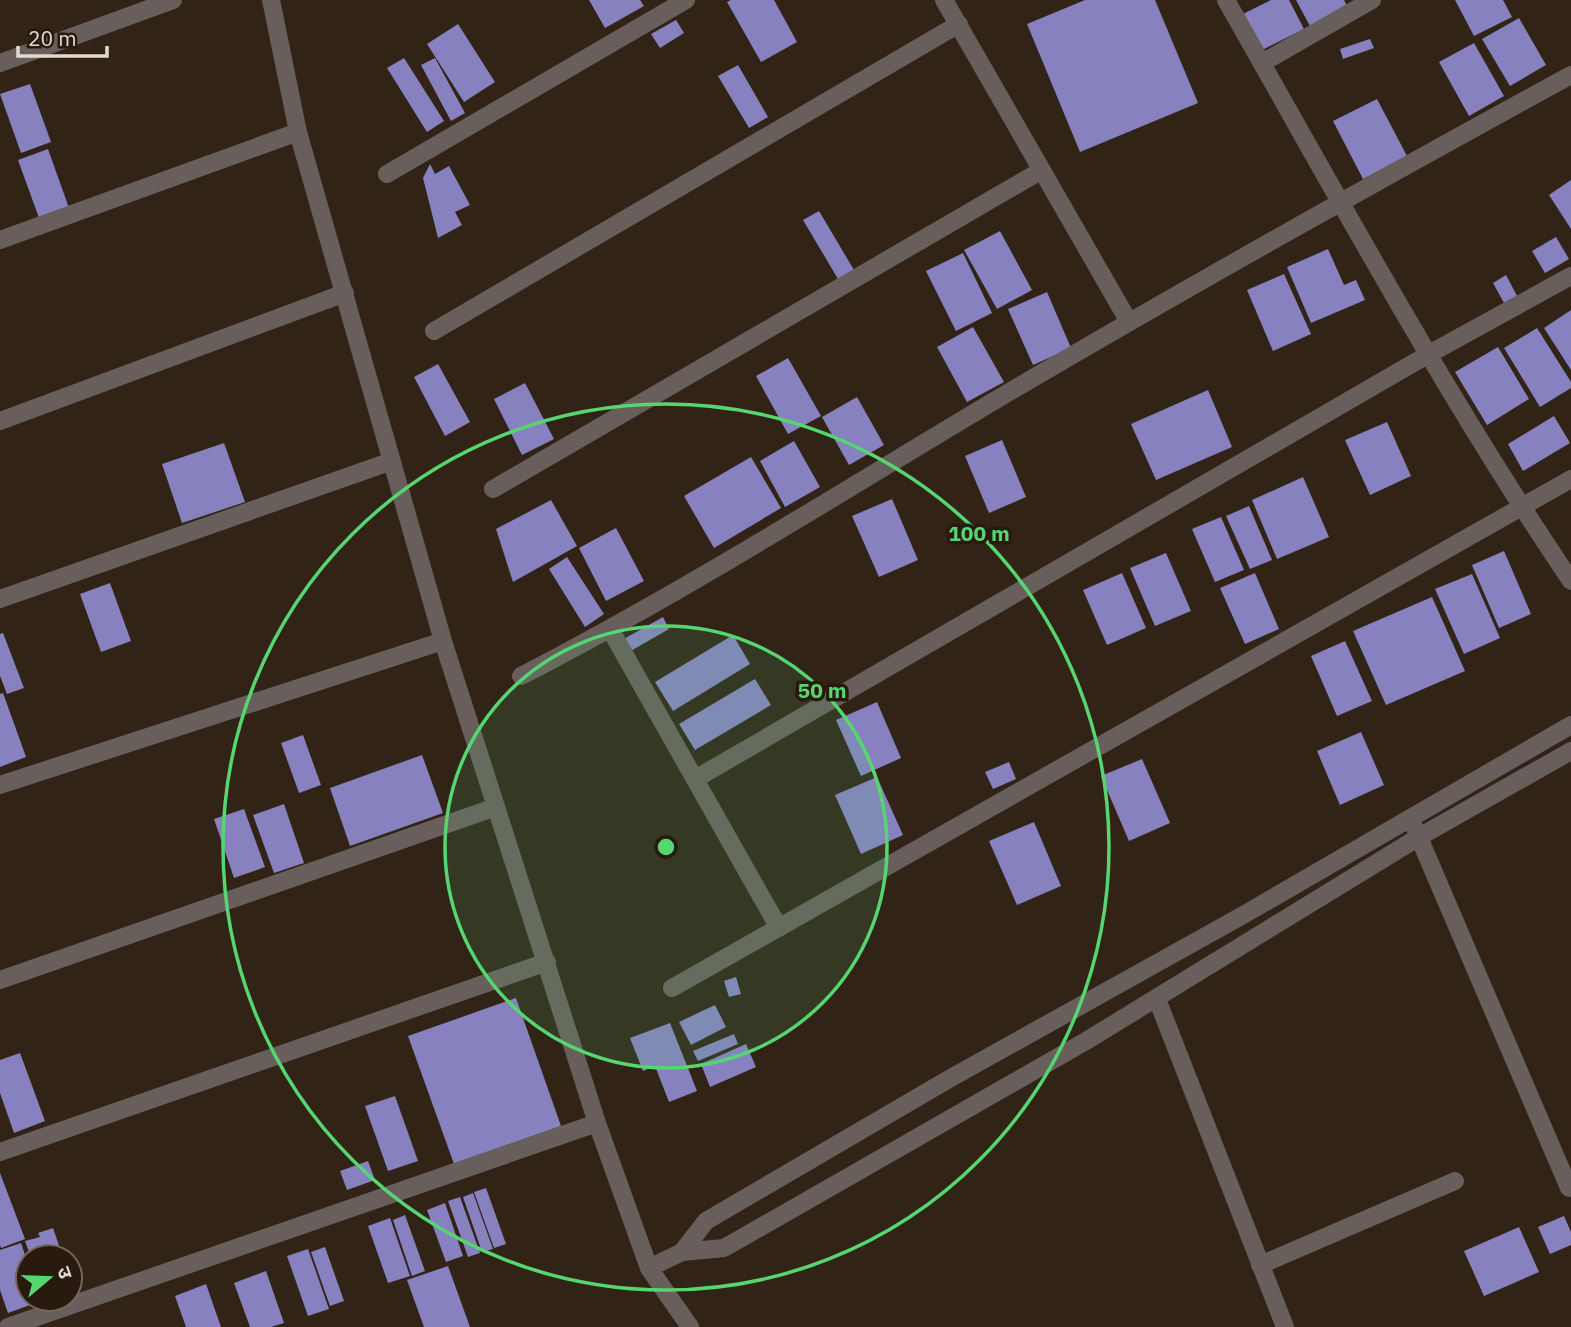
<svg xmlns="http://www.w3.org/2000/svg" width="1571" height="1327" viewBox="0 0 1571 1327" font-family="'IBM Plex Sans','Noto Sans Devanagari',sans-serif">
  <style>
    .building { fill: #8781bf }
    .lines { fill: none; stroke-linecap: round; stroke-linejoin: round }
    .minor { stroke: #685e5c; stroke-width: 18 }
    .ring { fill: none; stroke: #56d671; stroke-width: 3.5 }
    .centre { fill: #56d671; stroke: #281a0e; stroke-width: 3.5 }
    .ring-label { font-size: 21px; text-anchor: middle; font-weight: bold; fill: #56d671; stroke: #281a0e; stroke-width: 7; stroke-linejoin: round; paint-order: stroke }
  </style>
  <rect width="100%" height="100%" fill="#322317"/>
  <path class="building" d="M589,0h51l4,6 -39,22z
    M731,0h43l23,42 -36,20 -34,-60z
    M1085,0h70l43,103 -118,49 -53,-128z
    M1271,0h18l15,29 -42,21 -19,-36z
    M1296,0h48l4,8 -37,20z
    M1455,0h48l9,17 -38,19z
    M1519,18l27,47 -36,21 -28,-47z
    M676,20l8,13 -24,15 -9,-14z
    M458,24l37,58 -31,20 -37,-58z
    M1370,39l4,9 -31,11 -3,-10z
    M1474,43l30,53 -35,20 -30,-54z
    M404,58l40,63 -17,11 -40,-64z
    M435,58l30,55 -14,8 -30,-56z
    M738,65l30,52 -19,11 -31,-52z
    M30,84l21,58 -30,11 -21,-59z
    M1377,99l30,57 -44,23 -30,-58z
    M48,149l21,59 -30,10 -21,-58z
    M430,164l5,10 14,-8 21,39 -15,7 7,13 -24,13 -15,-60z
    M1571,180v49l-22,-34z
    M819,211l35,59 -16,9 -35,-59z
    M1000,231l32,59 -35,19 -33,-59z
    M1556,237l13,22 -24,14 -13,-22z
    M1328,249l16,36 12,-5 9,20 -54,23 -24,-56z
    M963,253l29,60 -36,18 -30,-60z
    M1284,274l27,60 -38,17 -26,-61z
    M1506,275l11,21 -13,7 -11,-20z
    M1047,292l24,56 -38,17 -25,-56z
    M1571,310v60l-27,-42z
    M973,327l31,55 -37,20 -30,-55z
    M1537,328l34,54v6l-31,19 -36,-59z
    M1498,347l31,52 -42,26 -32,-53z
    M788,358l33,58 -33,18 -32,-58z
    M438,364l32,58 -25,14 -31,-59z
    M525,383l29,56 -32,16 -28,-56z
    M1208,390l24,57 -76,33 -25,-56z
    M857,397l27,48 -35,20 -27,-48z
    M1554,416l16,27 -47,28 -15,-27z
    M1387,422l24,54 -41,19 -25,-55z
    M1002,440l24,57 -37,16 -24,-57z
    M794,441l26,46 -35,20 -25,-46z
    M224,443l21,59 -63,21 -20,-59z
    M751,457l30,51 -67,40 -30,-52z
    M1303,477l26,60 -52,22 -25,-59z
    M892,499l26,61 -39,17 -27,-61z
    M551,500l26,46 -64,36 -17,-53z
    M1249,506l23,54 -22,9 -24,-53z
    M1221,517l23,53 -29,12 -23,-53z
    M616,528l28,53 -38,20 -27,-53z
    M1504,551l27,63 -32,14 -27,-63z
    M1166,553l25,58 -36,15 -25,-58z
    M567,557l37,57 -19,13 -36,-58z
    M1122,573l24,55 -39,17 -24,-55z
    M1255,573l24,56 -34,15 -25,-56z
    M1472,574l28,64 -36,16 -29,-65z
    M110,583l21,58 -30,11 -21,-58z
    M1432,597l33,74 -79,34 -33,-74z
    M663,617l6,12 -40,23 -7,-12z
    M3,633l21,55 -17,6 -7,-18v-42z
    M733,635l17,29 -77,47 -18,-29z
    M1345,641l27,60 -35,15 -26,-60z
    M755,679l16,26 -76,45 -16,-26z
    M3,693l23,64 -26,10v-73z
    M877,702l24,56 -40,18 -25,-56z
    M1361,732l23,53 -44,20 -23,-54z
    M303,735l18,50 -22,8 -18,-50z
    M422,755l21,58 -93,33 -20,-58z
    M1142,759l28,64 -41,18 -28,-65z
    M1009,762l7,17 -23,10 -8,-17z
    M877,777l26,58 -42,19 -26,-59z
    M284,804l20,59 -30,10 -21,-58z
    M244,809l21,58 -31,11 -20,-59z
    M1034,822l27,64 -44,19 -28,-64z
    M736,977l5,17 -12,3 -5,-16z
    M516,998l45,128 -107,38 -46,-128z
    M715,1005l11,22 -35,18 -12,-23z
    M670,1023l27,68 -28,11 -14,-36 -12,5 -13,-33z
    M734,1034l4,10 -40,17 -5,-10z
    M746,1044l10,23 -46,20 -9,-23z
    M20,1053l25,68 -31,12 -14,-40v-33z
    M395,1096l23,65 -30,10 -23,-65z
    M368,1161l7,19 -28,10 -7,-19z
    M0,1173l25,66 -24,9 -1,-3z
    M486,1188l20,56 -12,4 -20,-56z
    M473,1193l20,56 -11,3 -19,-55z
    M460,1197l20,56 -12,4 -20,-56z
    M445,1203l18,53 -17,6 -19,-52z
    M405,1215l20,56 -13,5 -19,-56z
    M1564,1216l7,16v13l-21,9 -12,-27z
    M390,1218l20,58 -22,7 -20,-57z
    M1519,1227l20,45 -55,24 -20,-45z
    M53,1228l10,29h-32l-6,-16 15,-4 -2,-4z
    M21,1243l7,21v35h12l1,2 -33,12 -8,-23v-40z
    M325,1247l19,54 -14,5 -19,-54z
    M308,1249l21,60 -21,7 -21,-60z
    M448,1266l22,61h-46l-17,-47z
    M266,1271l18,52 -13,4h-21l-16,-44z
    M206,1284l15,43h-35l-11,-31z"/>
  <g class="lines">
    <path class="minor" d="M271,0l27,132 145,509 154,482 52,145 41,59
      M944,0l185,322
      M1226,0c111,195 219,395 345,581
      M0,63l173,-63
      M1262,63l110,-63
      M387,174l299,-174
      M0,240l298,-108
      M434,331l525,-307
      M0,421l345,-128
      M493,489l549,-319
      M0,599l392,-138
      M610,629l169,299
      M521,676c161,-83 317,-182 473,-275 190,-112 383,-220 577,-326
      M695,779l734,-425 142,-78
      M0,785l443,-144
      M1415,828l154,360
      M0,980l496,-173
      M672,988l899,-509
      M1157,999l128,328
      M0,1152l547,-190
      M682,1252l24,-31 243,-142 296,-165 326,-189
      M1260,1265l195,-84
      M649,1268l33,-16 42,-4 362,-207 333,-204 152,-86
      M8,1327l589,-204"/>
  </g>
  <circle cx="666" cy="847" r="221" fill="#56d671" fill-opacity=".12"/>
  <g class="ring">
    <circle cx="666" cy="847" r="221"/>
    <circle cx="666" cy="847" r="443"/>
  </g>
  <circle cx="666" cy="847" r="10" class="centre"/>
  <g class="ring-label">
    <text x="979" y="541">100 m</text>
    <text x="822" y="698">50 m</text>
  </g>
  <g transform="translate(49 1278) rotate(71)"><circle r="33" fill="#281a0e" stroke="#73665c" stroke-width="2"/>
  <path d="M0-5L12 26L0 18L-12 26Z" fill="#56d671"/>
  <text y="-10" font-size="19" font-weight="bold" text-anchor="middle" fill="#e3d9d1">उ</text>
  </g>
  <path d="M18 46v10h89v-10" fill="none" stroke="#e3d9d1" stroke-width="3.5"/>
  <text x="28" y="46" font-size="21" fill="#e3d9d1" stroke="#281a0e" stroke-width="5" paint-order="stroke">20 m</text>
</svg>
